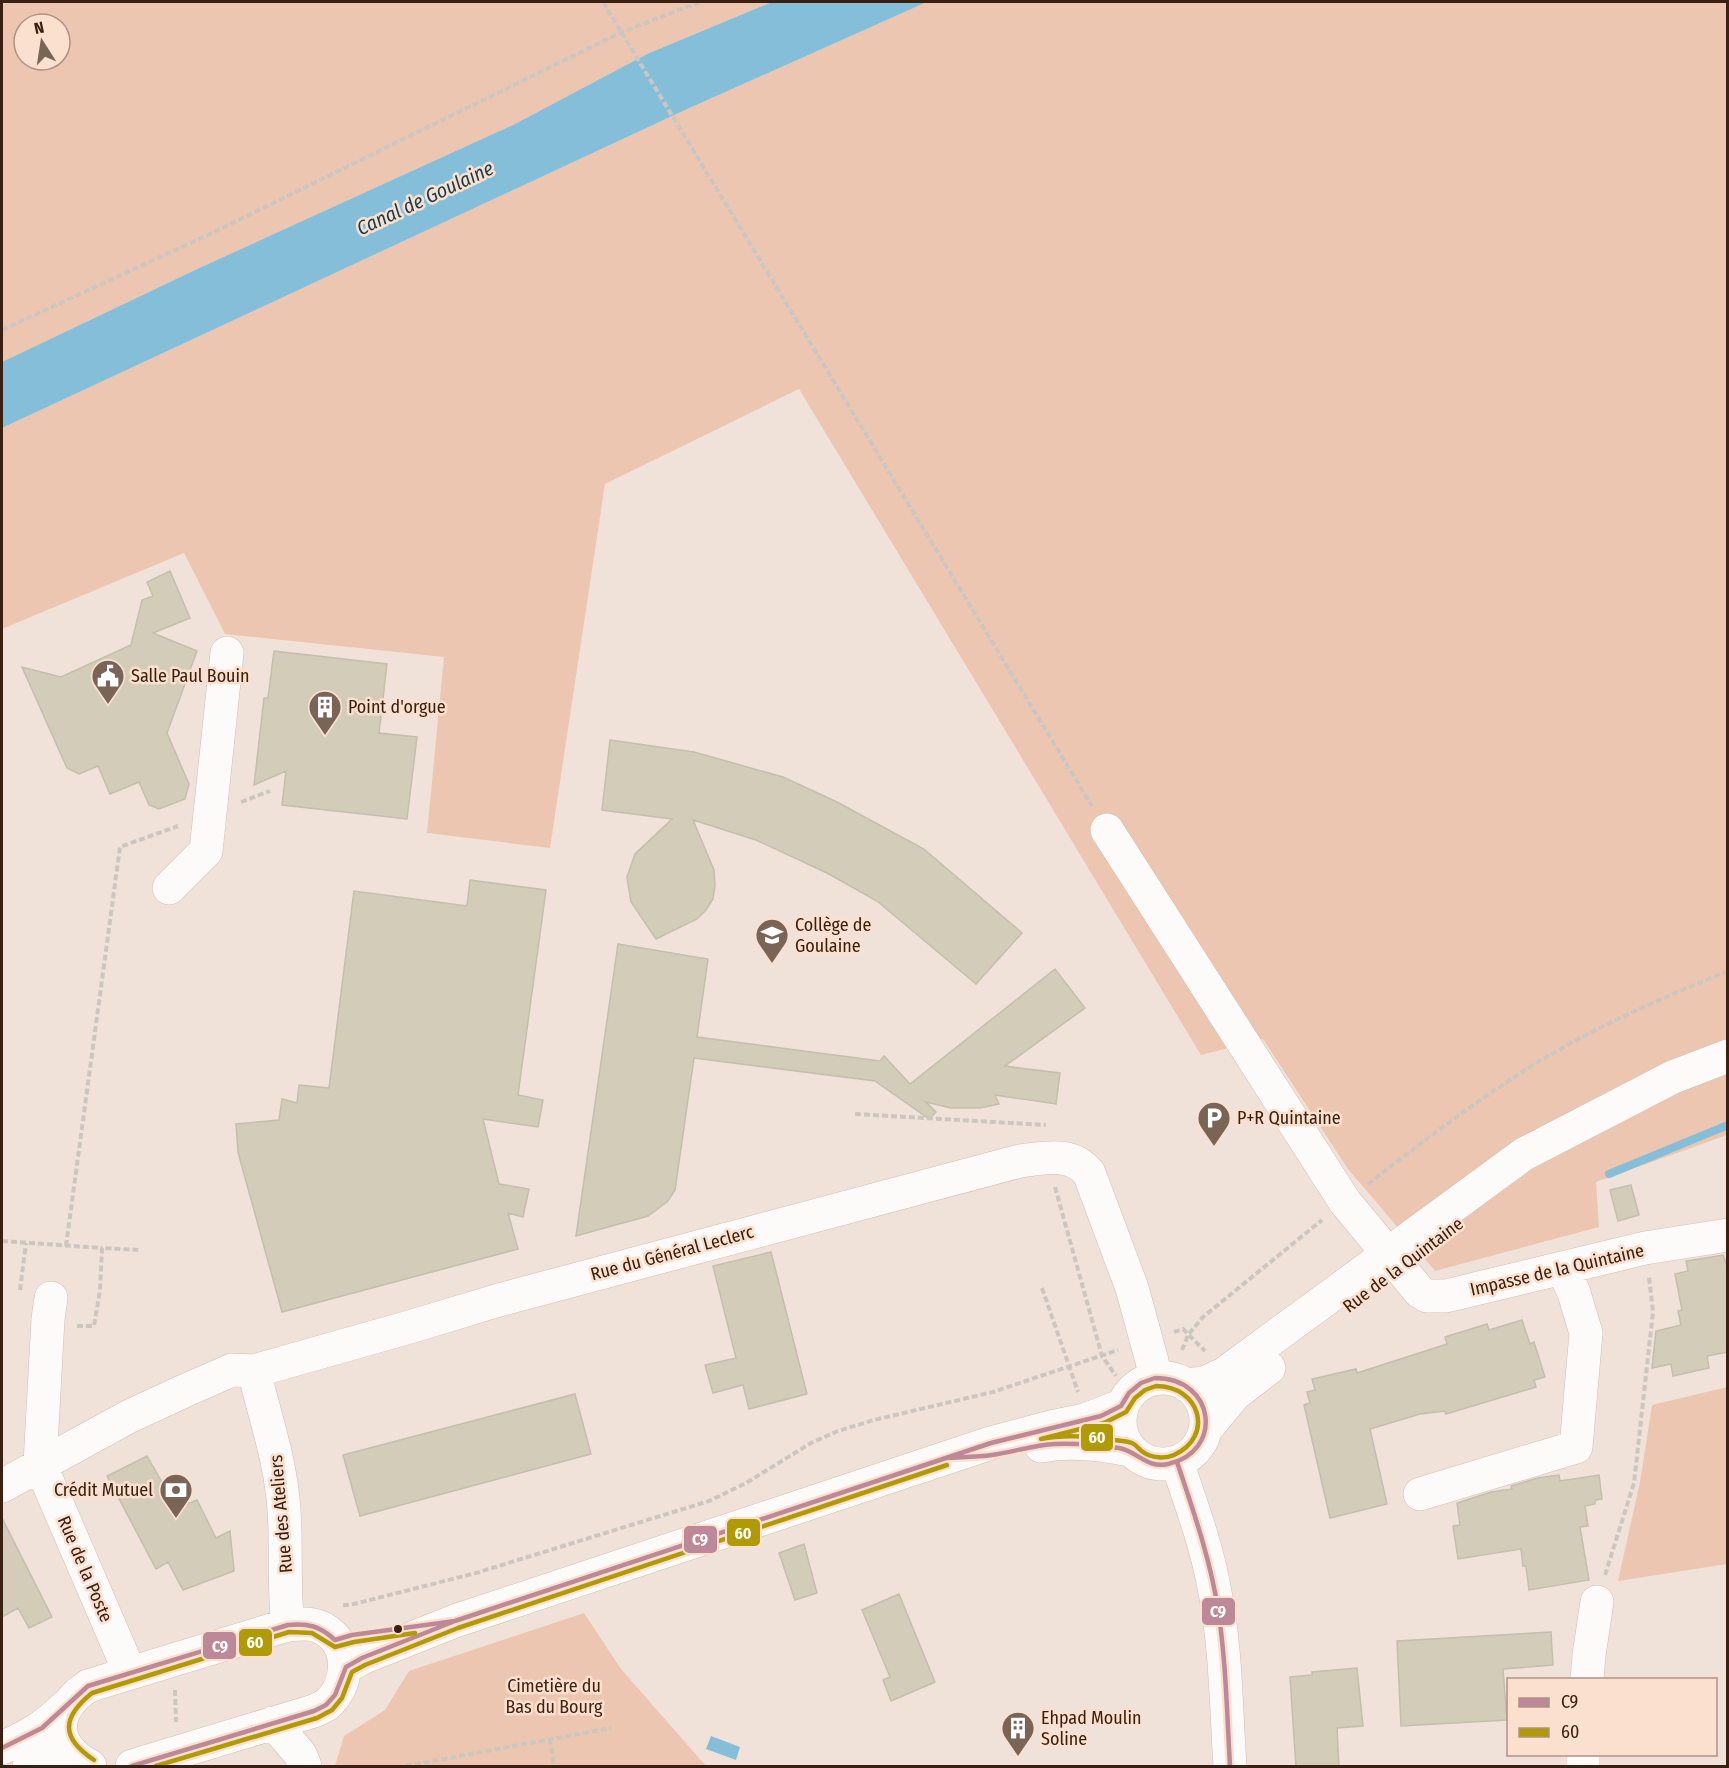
<svg xmlns="http://www.w3.org/2000/svg" width="1729" height="1768" viewBox="0 0 1729 1768" font-family="'Fira Sans Condensed',sans-serif">
  <style>
    .green { fill: #ecc6b0; fill-rule: evenodd }
    .water { fill: #84bed9 }
    .lines { fill: none; stroke-linecap: round; stroke-linejoin: round }
    .stream { stroke: #84bed9; stroke-width: 8 }
    .building { fill: #d2ccb9; stroke: #c4beac; stroke-width: 1.5 }
    .minor-casing { stroke: #d1beb2; stroke-width: 34 }
    .path { stroke: #ccc6c1; stroke-width: 4; stroke-dasharray: 6 3; stroke-linecap: butt }
    .minor { stroke: #fdfbf9; stroke-width: 33 }
    .bus-1-casing { stroke: #fbe0cf; stroke-width: 9 }
    .bus-2-casing { stroke: #fbe0cf; stroke-width: 9 }
    .bus-1 { stroke: #bd8898; stroke-width: 4.5 }
    .bus-2 { stroke: #b09b06; stroke-width: 4.5 }
    .bus-dot { fill: #392010; stroke: #fbe0cf; stroke-width: 2 }
    .labels { text-anchor: middle; dominant-baseline: central; stroke-width: 5; stroke-linejoin: round; paint-order: stroke }
    .poi-label { font-size: 18px; fill: #392010; stroke: #fbe0cf; text-anchor: start }
    .street-label { font-size: 18px; fill: #392010; stroke: #fbe0cf }
    .park-label { font-size: 18px; fill: #40230f; stroke: #fbe0cf }
    .water-label { font-size: 20px; font-style: italic; fill: #153c4e; stroke: #fbe0cf }
    .line-badge { stroke: #fbe0cf; stroke-width: 2 }
    .badge-label { font-size: 16px; text-anchor: middle; font-weight: bold; fill: #fff }
  </style>
  <rect width="100%" height="100%" fill="#f1e2d9"/>
  <path class="green" d="M2,2h770l-125,52 -132,70 -320,146 -193,92zM24,24h36v36h-36z
    M927,2h800v1133l-131,47 3,45 -164,44 -87,-102 -85,-130 -62,16 -402,-666 -194,95 -55,364 -123,-15 17,-176 -219,-23 -41,-81 -182,76v-201l683,-318z
    M1727,1387v177l-109,17 22,-99 12,-77z
    M584,1613l37,56 85,97h-371l9,-30 41,-26 24,-39z"/>
  <path class="water" d="M772,2h155l-242,108 -683,318v-66l193,-92 320,-146 132,-70z
    M711,1736l29,11 -4,13 -30,-11z"/>
  <g class="lines">
    <path class="stream" d="M1609,1174l119,-49"/>
  </g>
  <path class="building" d="M170,571l20,47 -37,15 44,18 -30,82 22,51 -4,15 -26,10 -10,-4 -10,-23 -29,12 -12,-28 -19,8 -12,-6 -45,-101 39,10 70,-32 11,-45 11,-4 -6,-14z
    M274,651l113,13 -8,69 38,4 -10,82 -125,-14 4,-34 -32,14 10,-87h4z
    M610,740l84,12 89,25 54,25 87,47 98,84 -46,51 -99,-83 -50,-28 -71,-33 -63,-20 21,50 1,16 -2,13 -7,11 -9,9 -41,20 -25,-37 -4,-25 8,-23 37,-35 -70,-9z
    M470,880l76,10 -28,205 25,5 -5,27 -55,-8 16,65 30,5 -6,28 -15,-4 10,36 -236,63 -44,-160 -2,-28 43,-4 3,-21 15,4 2,-18 30,3 25,-197 113,15z
    M618,944l90,15 -11,78 183,24 4,-5 26,28 145,-115 30,39 -80,58 55,7 -4,31 -61,-9 4,9 -19,4h-29l-25,-6 10,10 -7,7 -54,-38 -181,-23 -19,132 -7,11 -20,15 -72,20z
    M1631,1185l8,30 -21,6 -8,-31z
    M771,1252l36,142 -58,15 -6,-24 -30,8 -8,-28 31,-7 -23,-92z
    M1723,1255l5,14v83l-21,4 2,12 -36,8 -2,-12 -19,4 4,-37 25,-6 -3,-14 4,-1 -7,-36 13,-3 -2,-10z
    M1522,1320l8,24 4,-2 11,35 -11,3 2,7 -90,27 -1,-3 -25,3 -50,15 17,75 -57,14 -26,-113 6,-2 -3,-11 8,-2 -3,-11 44,-10 1,4 90,-29 -2,-7 42,-13 2,6z
    M575,1394l16,60 -231,62 -17,-61z
    M147,1456l23,40 8,-4 7,13 12,-5 19,38 14,-7 4,40 -51,19 -15,-28 -12,7 -49,-93z
    M1559,1475l1,6 39,-6 3,24 -7,1v4l-10,2 3,20 -8,1 9,53 -60,10 -3,-24h-3l-2,-17 -63,10 -5,-33 7,-1 -3,-22 34,-11 21,-3 -1,-3 27,-8z
    M2,1518l50,99 -23,11 -11,-20 -16,9z
    M804,1544l13,49 -22,7 -16,-47z
    M899,1594l36,88 -44,19 -8,-21 7,-3 -28,-67z
    M1551,1632l2,33 -50,4 4,51 -106,6 -4,-85z
    M1357,1668l6,58 -26,2 2,39h-43l-6,-90 22,-2v-3z"/>
  <g class="lines">
    <defs>
      <path id="minor" d="M1107,830l238,372 75,90 7,4h19l199,-48 83,-13
        M169,888l37,-37 21,-198
        M51,1298l-3,21 -8,145 90,209
        M254,1371c11,46 27,91 30,139 3,38 -1,77 4,115
        M1120 1421a43 43 0 1 1 86 0a43 43 0 1 1-86 0Z
        M1186,1385l18,-2 20,-9 300,-220 149,-77 55,-21
        M1206,1429l28,-34 35,-27
        M1041,1446c30,-6 60,-2 89,4
        M1177,1462c14,42 29,82 37,125 12,58 12,120 16,179
        M2,1486l126,-69 56,-26 48,-21 22,1 159,-45 86,-26 521,-139c26,-3 51,-10 69,12l43,115 20,73 3,17
        M1420,1494l156,-47 10,-114 -12,-40 -11,-25
        M346,1667l16,-9 93,-37 536,-178 60,-16 34,-7 36,-14
        M1587,1680l2,-25 8,-53
        M273,1723l27,31 5,12
        M2,1748c26,-12 43,-21 64,-42
        M29,1766l39,-16
        M90,1766c-40,-22 -38,-55 -2,-80l200,-61c12,-1 24,-3 36,4 28,16 26,57 2,76 -3,2 -8,4 -12,6l-182,55
        M1583,1766v-12"/>
    </defs>
    <use href="#minor" class="minor-casing"/>
    <path class="path" d="M603,2l489,804
      M2,330l210,-97 410,-201 78,-30
      M241,802l29,-11
      M855,1114l191,11
      M1368,1184c54,-42 109,-84 167,-120 60,-37 127,-66 193,-93
      M1055,1187l47,169 14,20
      M2,1241l100,7
      M66,1246l54,-399 58,-21
      M1042,1288l36,104
      M20,1290l6,-47
      M77,1326h17l6,-36 2,-42 38,2
      M1174,1332l9,-3 22,22
      M1182,1350l6,-15 15,-18 119,-97
      M1605,1575l29,-92 19,-171 -4,-35
      M343,1605h7l126,-32 233,-72 37,-18 65,-40 27,-12 36,-11 119,-28 125,-42
      M175,1690l1,32
      M550,1739l4,27
      M406,1766l205,-38"/>
    <use href="#minor" class="minor"/>
    <defs>
      <path id="bus-1" d="M1155,1378c61,0 69,74 13,86 -21,5 -31,-13 -49,-16 -22,-3 -43,-5 -64,-4 -21,1 -42,8 -63,11 -15,2 -31,2 -46,3l45,-15 110,-27 20,-10 8,-13 12,-10z
        M1177,1462c16,48 33,96 41,147 8,52 9,105 12,157
        M455,1621l491,-163
        M455,1621l491,-163
        M2,1748l40,-20 46,-42 200,-61c20,-2 32,1 47,15l17,-5 103,-14
        M132,1766l182,-55 12,-6 9,-10 11,-28 16,-9 93,-37"/>
      <path id="bus-2" d="M1156,1386c44,0 59,50 18,69 -9,4 -23,3 -31,-3 -4,-2 -6,-7 -11,-9 -5,-2 -12,-2 -18,-3 -24,-4 -49,-6 -73,-1l63,-16 22,-11 9,-14 10,-8z
        M94,1760c-33,-22 -33,-42 -2,-67l197,-61 23,1 23,14 19,-5 61,-9
        M156,1766l161,-48 15,-8 10,-12 10,-26 13,-7 93,-37 489,-163"/>
    </defs>
    <use href="#bus-1" class="bus-1-casing"/>
    <use href="#bus-2" class="bus-2-casing"/>
    <use href="#bus-1" class="bus-1"/>
    <use href="#bus-2" class="bus-2"/>
  </g>
  <defs>
    <symbol id="civic-pin" viewBox="-11 -11 22 30"><path d="M0 17L-7.5 6A9.5 9.5 0 1 1 7.5 6Z" fill="#796456" stroke="#fbe0cf"/><path d="M-.6-6.5H3V-4.5H.6V-3L4-1V1h2V6H-6V1h2V-1L-.6-3ZM-1.2 2.5V6h2.4V2.5Z" fill="#fff"/></symbol>
    <symbol id="building-pin" viewBox="-11 -11 22 30"><path d="M0 17L-7.5 6A9.5 9.5 0 1 1 7.5 6Z" fill="#796456" stroke="#fbe0cf"/><path d="M-4-6H4V6H1V3H-1V6H-4ZM-2.5-4.3h1.7v1.8h-1.7ZM.8-4.3h1.7v1.8H.8ZM-2.5-1h1.7V.8h-1.7ZM.8-1h1.7V.8H.8Z" fill="#fff"/></symbol>
    <symbol id="school-pin" viewBox="-11 -11 22 30"><path d="M0 17L-7.5 6A9.5 9.5 0 1 1 7.5 6Z" fill="#796456" stroke="#fbe0cf"/><path d="M0-5L7-2L0 1L-7-2ZM-4 1L0 2.5L4 1V4Q0 6-4 4Z" fill="#fff"/></symbol>
    <symbol id="parking-pin" viewBox="-11 -11 22 30"><path d="M0 17L-7.5 6A9.5 9.5 0 1 1 7.5 6Z" fill="#796456" stroke="#fbe0cf"/><path d="M-3.5-5.5H1a3.5 3.5 0 0 1 0 7H-1V5.5H-3.5ZM-1-3.4V-.6H.8a1.4 1.4 0 0 0 0-2.8Z" fill="#fff"/></symbol>
    <symbol id="bank-pin" viewBox="-11 -11 22 30"><path d="M0 17L-7.5 6A9.5 9.5 0 1 1 7.5 6Z" fill="#796456" stroke="#fbe0cf"/><path d="M-6-4H6V4H-6ZM0-2.3a2.3 2.3 0 1 0 0 4.6a2.3 2.3 0 1 0 0-4.6Z" fill="#fff"/></symbol>
  </defs>
  <g fill-rule="evenodd">
    <use href="#civic-pin" x="89" y="657" width="38" height="52"/>
    <use href="#building-pin" x="306" y="688" width="38" height="52"/>
    <use href="#school-pin" x="753" y="916" width="38" height="52"/>
    <use href="#parking-pin" x="1195" y="1099" width="38" height="52"/>
    <use href="#bank-pin" x="157" y="1471" width="38" height="52"/>
    <use href="#building-pin" x="999" y="1709" width="38" height="52"/>
  </g>
  <circle class="bus-dot" cx="398" cy="1629" r="5"/>
  <g class="labels">
    <g class="poi-label">
      <text x="131" y="676">Salle Paul Bouin</text>
      <text x="348" y="707">Point d'orgue</text>
      <text x="795" y="925">Collège de<tspan x="795" dy="21">Goulaine</tspan></text>
      <text x="1237" y="1118">P+R Quintaine</text>
      <text x="153" y="1490" text-anchor="end">Crédit Mutuel</text>
      <text x="1041" y="1718">Ehpad Moulin<tspan x="1041" dy="21">Soline</tspan></text>
    </g>
    <g class="street-label">
      <text transform="translate(672 1253) rotate(-15)">Rue du Général Leclerc</text>
      <text transform="translate(1403 1265) rotate(-37)">Rue de la Quintaine</text>
      <text transform="translate(1557 1270) rotate(-13)">Impasse de la Quintaine</text>
      <text transform="translate(281 1514) rotate(-95)">Rue des Ateliers</text>
      <text transform="translate(85 1569) rotate(67)">Rue de la Poste</text>
    </g>
    <g class="park-label">
      <text x="554" y="1686">Cimetière du<tspan x="554" dy="21">Bas du Bourg</tspan></text>
    </g>
    <g class="water-label">
      <text transform="translate(425 198) rotate(-25)">Canal de Goulaine</text>
    </g>
  </g>
  <g class="line-badge">
    <rect x="1080" y="1423" width="34" height="29" rx="6" fill="#b09b06"/>
    <rect x="726" y="1518" width="35" height="29" rx="6" fill="#b09b06"/>
    <rect x="683" y="1525" width="35" height="29" rx="6" fill="#bd8898"/>
    <rect x="1201" y="1597" width="35" height="29" rx="6" fill="#bd8898"/>
    <rect x="238" y="1628" width="35" height="29" rx="6" fill="#b09b06"/>
    <rect x="202" y="1631" width="35" height="29" rx="6" fill="#bd8898"/>
  </g>
  <g class="badge-label">
    <text x="1097" y="1443">60</text>
    <text x="743" y="1539">60</text>
    <text x="700" y="1545">C9</text>
    <text x="1218" y="1617">C9</text>
    <text x="255" y="1648">60</text>
    <text x="220" y="1652">C9</text>
  </g>
  <rect width="1729" height="1768" fill="none" stroke="#392010" stroke-width="6"/>
  <rect x="1507" y="1678" width="210" height="78" fill="#fbe0cf" stroke="#ad9383" stroke-width="1.5"/>
  <rect x="1519" y="1698" width="30" height="9" fill="#bd8898" stroke="#ad9383" stroke-width="1.5"/>
  <text x="1561" y="1708" font-size="18" fill="#392010">C9</text>
  <rect x="1519" y="1728" width="30" height="9" fill="#b09b06" stroke="#ad9383" stroke-width="1.5"/>
  <text x="1561" y="1738" font-size="18" fill="#392010">60</text>
  <g transform="translate(42 42) rotate(348)"><circle r="28" fill="#fbe0cf" stroke="#ad9383" stroke-width="1.5"/>
  <path d="M0-4.5L10 22L0 15L-10 22Z" fill="#796456"/>
  <text y="-9" font-size="16" font-weight="bold" text-anchor="middle" fill="#392010">N</text>
  </g>
</svg>
